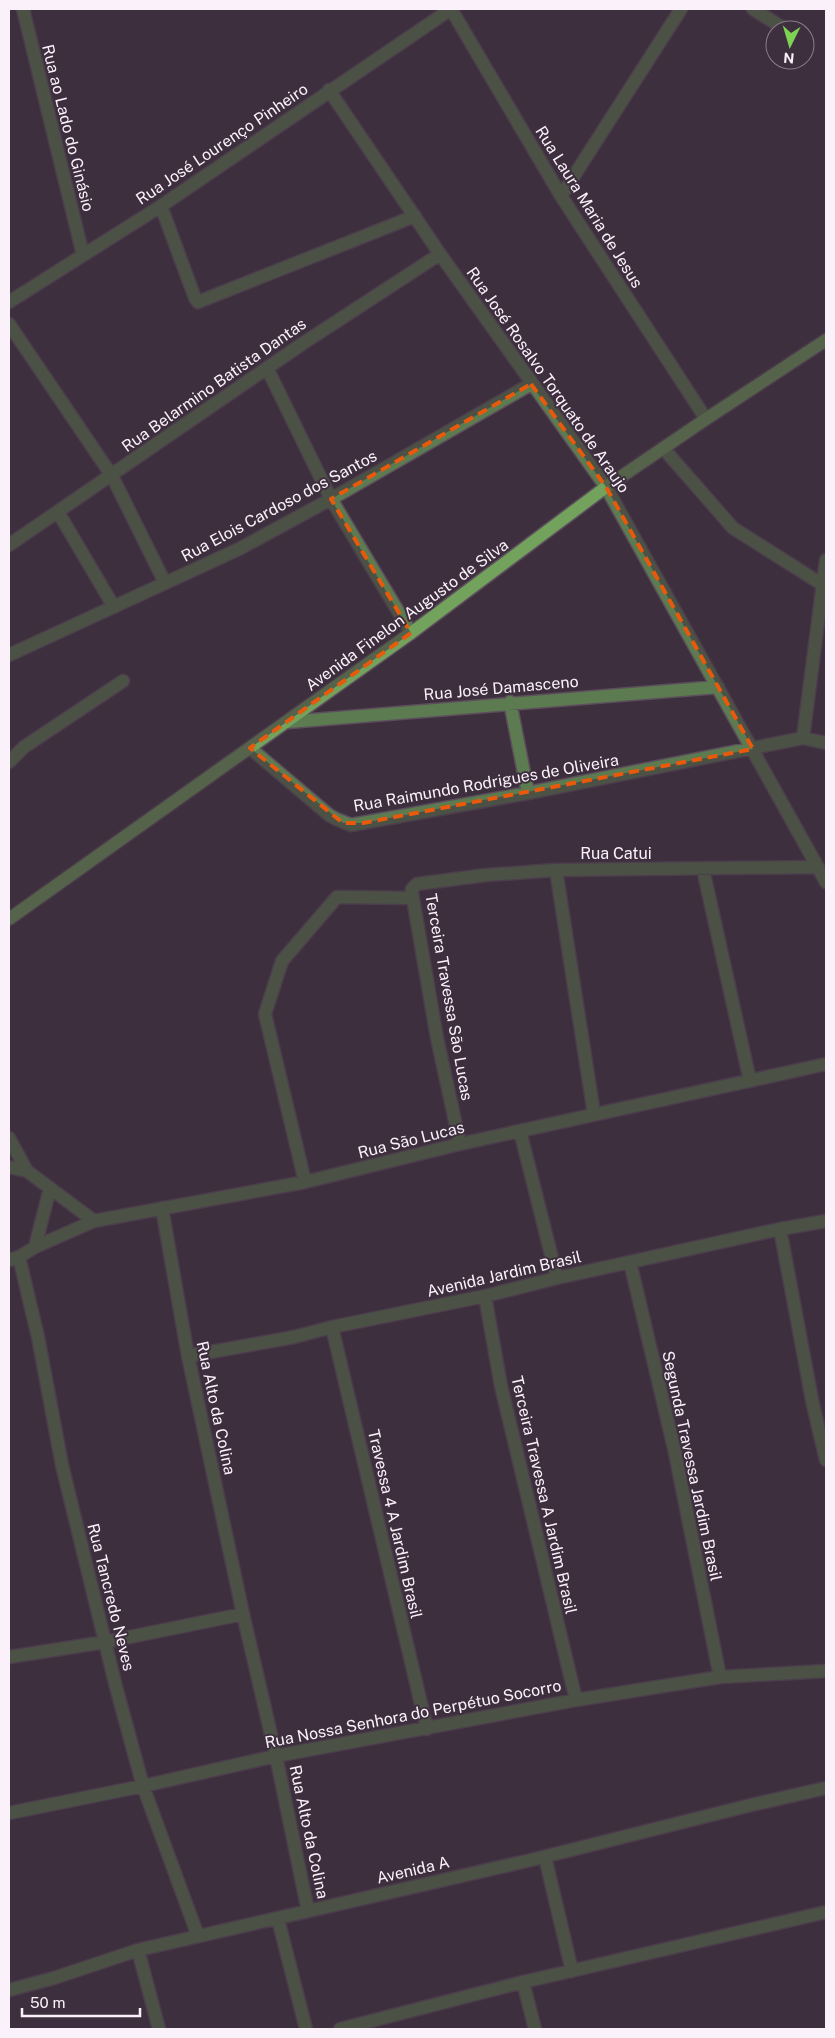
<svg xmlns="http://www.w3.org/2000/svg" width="835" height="2038" viewBox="0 0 835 2038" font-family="'Public Sans',sans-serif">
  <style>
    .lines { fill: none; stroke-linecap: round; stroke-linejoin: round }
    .street-casing { stroke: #5c4e5c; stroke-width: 15 }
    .secondary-casing { stroke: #5c4e5c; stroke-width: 15 }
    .street { stroke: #5d7b50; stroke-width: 12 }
    .secondary { stroke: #72a25c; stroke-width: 12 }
    .marked { fill: none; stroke: #e8590c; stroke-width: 4; stroke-dasharray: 10 6; stroke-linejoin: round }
    .labels { text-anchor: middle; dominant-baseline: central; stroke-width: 4; stroke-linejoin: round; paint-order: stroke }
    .street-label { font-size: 16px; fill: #fbf1fb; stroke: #3e2f3e }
  </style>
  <rect width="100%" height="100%" fill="#3e2f3e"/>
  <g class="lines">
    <defs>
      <path id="street" d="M23,9l60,246
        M451,9l110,187 145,223
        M753,9l33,21
        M329,90l111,164 166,233 220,395
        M561,196l120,-187
        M161,206l34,92 3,4 217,-86
        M9,302l152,-96 290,-197
        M9,324l103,152 53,107
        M267,368l64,131 80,134
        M663,448l70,80 90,57
        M58,512l56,95
        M9,545l293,-201 138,-90
        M9,655l230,-106 92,-50 200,-115
        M510,702l18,91
        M288,722l430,-35
        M803,738l23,-178
        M250,748l79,67 7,4 15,6 177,-32 275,-55 23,5
        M9,762l15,-15 99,-66
        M703,869l47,212
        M556,870l38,244
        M520,1131l37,147
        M9,1138l18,33 67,50
        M460,1144l-23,-106 -25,-145v-4l5,-5 69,-9 70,-5 262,-3
        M9,1167l18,4
        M305,1182l-40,-168 17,-53 55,-64 76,1
        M162,1208l26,148 55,258 33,142 32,155
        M780,1229l33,176 13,55
        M35,1247l15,-59
        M19,1257l19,80 24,128 54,222 27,99 55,150
        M9,1260l10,-3 16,-10 59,-26 211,-39 155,-38 366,-80
        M630,1262l44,186 46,229
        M485,1296l16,90 75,314
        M332,1327l95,402
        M188,1356l106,-19 38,-10 153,-31 72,-18 223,-49 46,-8
        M9,1657l96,-15 138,-28
        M9,1813l134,-27 133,-30 300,-56 144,-23 106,-6
        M545,1857l27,114
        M278,1919l28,110
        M138,1950l21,79
        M523,1982l12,47
        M9,1990l45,-12 84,-28 393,-90 220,-55 75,-17
        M340,2029l183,-47 303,-70"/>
      <path id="secondary" d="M9,919l402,-286 195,-146 100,-68 120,-79"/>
    </defs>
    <use href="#street" class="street-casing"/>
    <use href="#secondary" class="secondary-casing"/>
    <use href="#street" class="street"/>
    <use href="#secondary" class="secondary"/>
  </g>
  <path d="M0 0H835V2038H0ZM531,384l75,103 147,262 -390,74h-20l-93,-75 161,-115 -80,-134z" fill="#3e2f3e" fill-opacity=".55" fill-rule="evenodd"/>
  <path class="marked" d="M531,384l75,103 147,262 -390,74h-20l-93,-75 161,-115 -80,-134z"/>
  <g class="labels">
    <g class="street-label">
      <text transform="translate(68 128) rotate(76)">Rua ao Lado do Ginásio</text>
      <text transform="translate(222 144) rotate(-34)">Rua José Lourenço Pinheiro</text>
      <text transform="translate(589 207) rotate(58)">Rua Laura Maria de Jesus</text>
      <text transform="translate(548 380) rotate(55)">Rua José Rosalvo Torquato de Araujo</text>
      <text transform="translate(214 385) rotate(-35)">Rua Belarmino Batista Dantas</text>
      <text transform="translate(279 506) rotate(-28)">Rua Elois Cardoso dos Santos</text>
      <text transform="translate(407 615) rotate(-36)">Avenida Finelon Augusto de Silva</text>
      <text transform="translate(501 688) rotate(-5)">Rua José Damasceno</text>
      <text transform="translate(486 783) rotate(-10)">Rua Raimundo Rodrigues de Oliveira</text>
      <text x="616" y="853">Rua Catui</text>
      <text transform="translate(449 997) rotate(80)">Terceira Travessa São Lucas</text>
      <text transform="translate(411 1140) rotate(-14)">Rua São Lucas</text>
      <text transform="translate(504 1274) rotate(-13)">Avenida Jardim Brasil</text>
      <text transform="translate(216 1408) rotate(78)">Rua Alto da Colina</text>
      <text transform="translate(692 1466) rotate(78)">Segunda Travessa Jardim Brasil</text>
      <text transform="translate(544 1495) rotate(77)">Terceira Travessa A Jardim Brasil</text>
      <text transform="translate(395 1524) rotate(77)">Travessa 4 A Jardim Brasil</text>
      <text transform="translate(111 1597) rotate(76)">Rua Tancredo Neves</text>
      <text transform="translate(413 1714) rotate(-11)">Rua Nossa Senhora do Perpétuo Socorro</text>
      <text transform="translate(309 1832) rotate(78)">Rua Alto da Colina</text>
      <text transform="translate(413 1870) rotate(-13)">Avenida A</text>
    </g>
  </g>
  <rect width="835" height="2038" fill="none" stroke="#fbf1fb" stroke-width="20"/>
  <g transform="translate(790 45) rotate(185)"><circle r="24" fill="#3e2f3e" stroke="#8a7d8a"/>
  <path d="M0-4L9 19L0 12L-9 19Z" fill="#7dd153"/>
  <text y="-8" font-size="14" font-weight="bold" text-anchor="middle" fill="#fbf1fb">N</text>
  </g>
  <path d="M22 2008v8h118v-8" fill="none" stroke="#fbf1fb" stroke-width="2.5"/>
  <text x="30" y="2008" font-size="15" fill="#fbf1fb" stroke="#3e2f3e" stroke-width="4" paint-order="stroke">50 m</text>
</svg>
